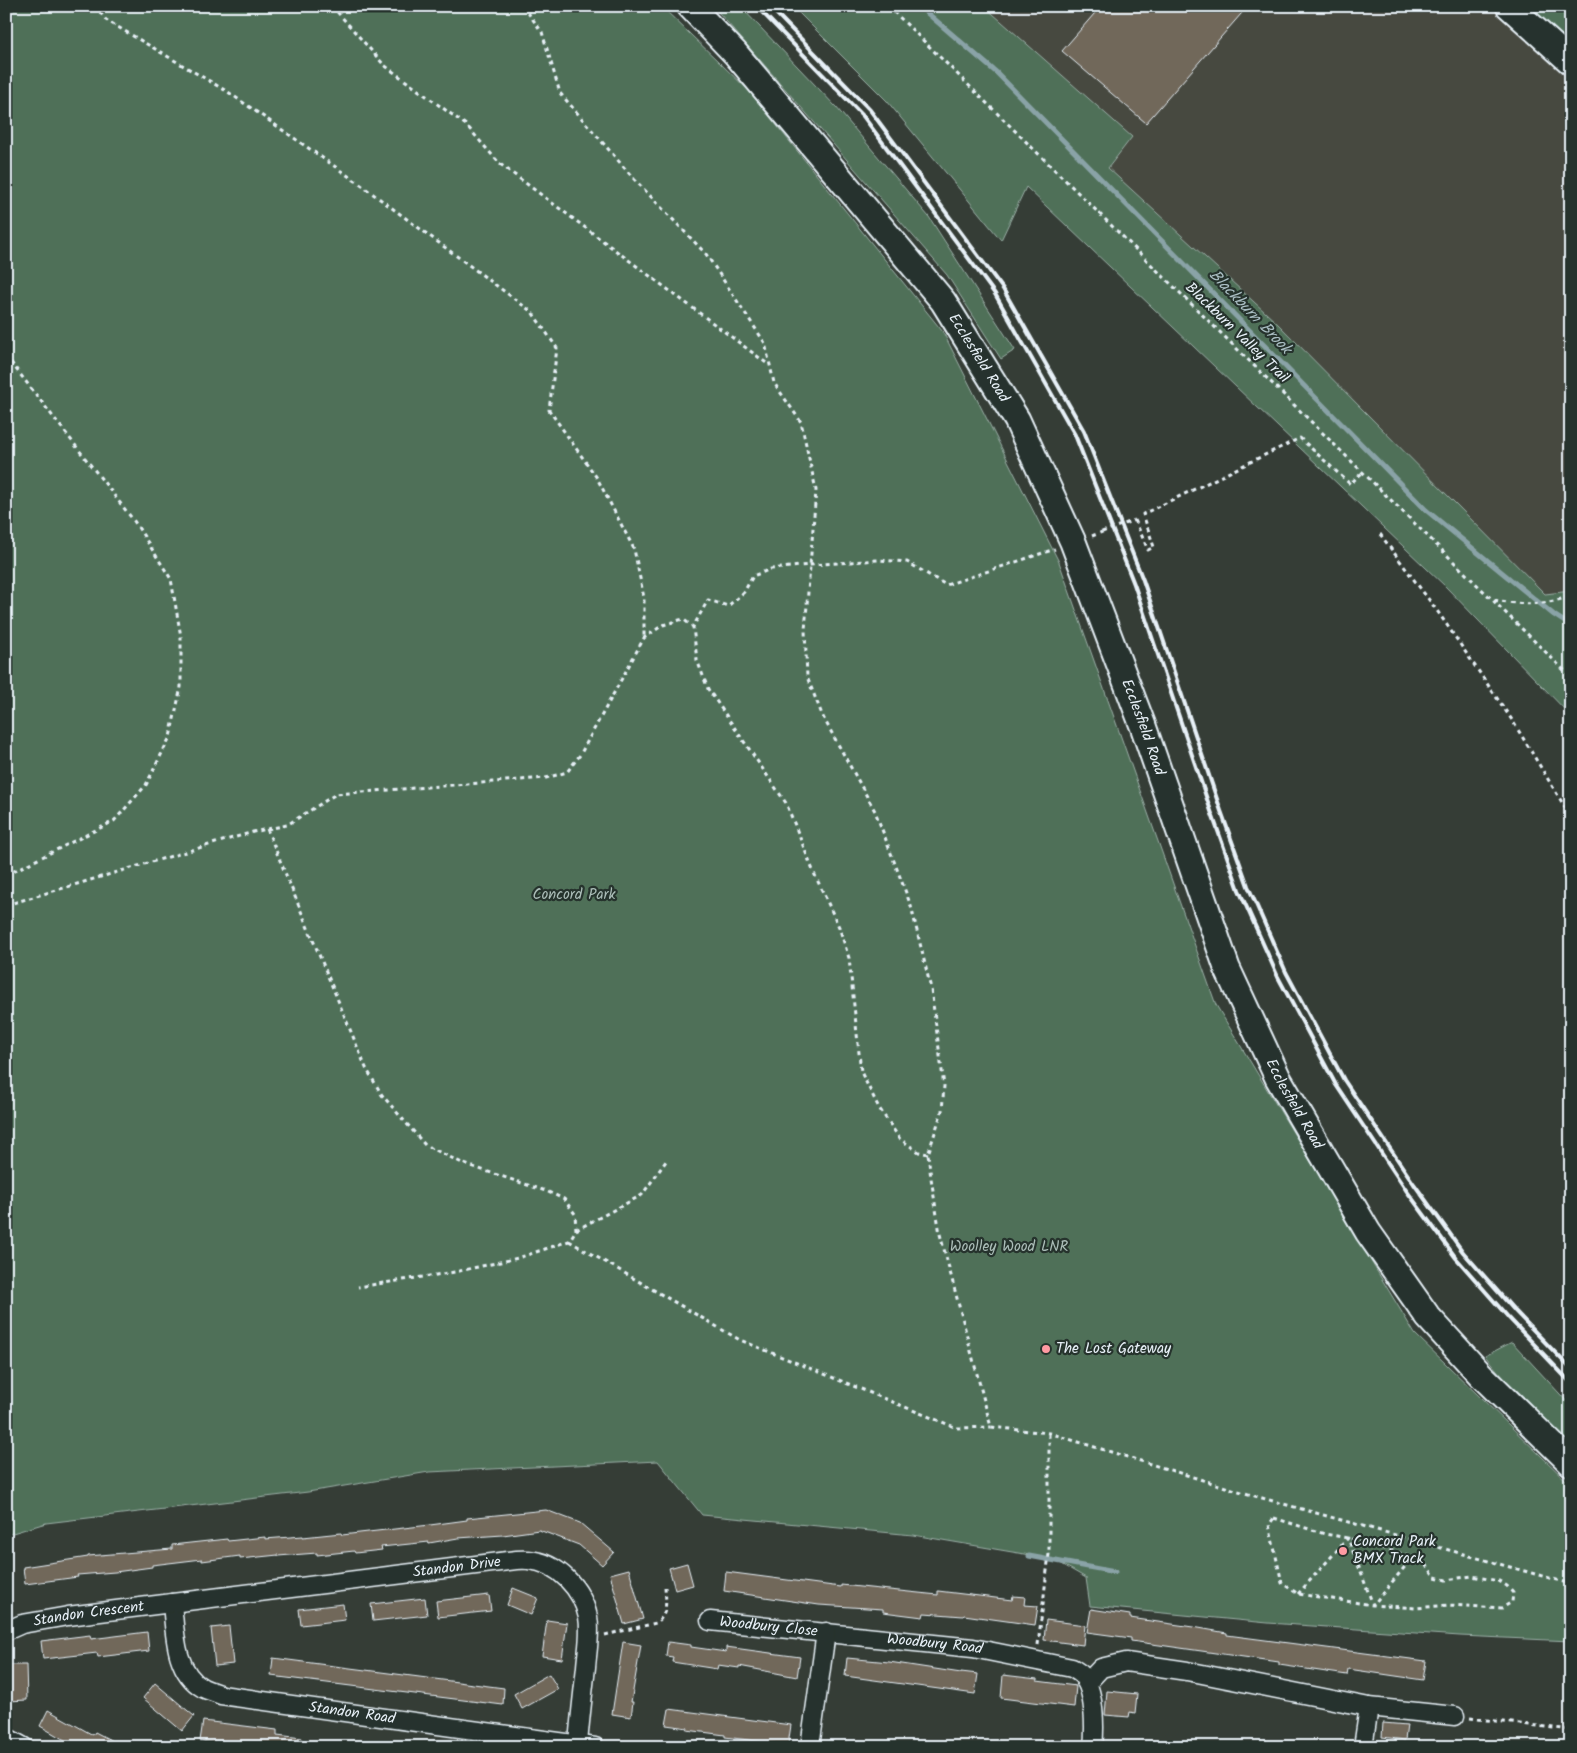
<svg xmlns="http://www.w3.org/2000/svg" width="1577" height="1753" viewBox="0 0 1577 1753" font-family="Kalam,sans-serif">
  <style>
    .built { fill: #474a41 }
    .green { fill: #4f7059; stroke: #9cb0a8 }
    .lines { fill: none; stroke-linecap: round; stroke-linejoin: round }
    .stream { stroke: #8aa3a7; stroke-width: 5 }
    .building { fill: #71675a; stroke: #e8f1f8 }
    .street-casing { stroke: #e8f1f8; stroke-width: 21 }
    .secondary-casing { stroke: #e8f1f8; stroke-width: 29 }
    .path { stroke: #e8f1f8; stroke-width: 3; stroke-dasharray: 4 4; stroke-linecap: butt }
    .street { stroke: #26332d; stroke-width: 18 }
    .secondary { stroke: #26332d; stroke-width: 25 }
    .rail { stroke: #e8f1f8; stroke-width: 4 }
    .path-bridge { stroke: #e8f1f8; stroke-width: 3; stroke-dasharray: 4 4; stroke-linecap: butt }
    .poi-dot { fill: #ff9aa2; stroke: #26332d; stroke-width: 2 }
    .labels { text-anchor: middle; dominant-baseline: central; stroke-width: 4.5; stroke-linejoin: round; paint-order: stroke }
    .street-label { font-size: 15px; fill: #e8f1f8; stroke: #26332d }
    .park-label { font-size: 15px; fill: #abbdb8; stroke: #26332d }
    .poi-label { font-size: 15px; fill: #e8f1f8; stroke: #26332d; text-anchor: start }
    .water-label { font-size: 16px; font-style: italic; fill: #a9bdc2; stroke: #26332d }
  </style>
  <rect width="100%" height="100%" fill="#353d36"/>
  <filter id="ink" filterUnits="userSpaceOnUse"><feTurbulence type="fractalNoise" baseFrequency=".02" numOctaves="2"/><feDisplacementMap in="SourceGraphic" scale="10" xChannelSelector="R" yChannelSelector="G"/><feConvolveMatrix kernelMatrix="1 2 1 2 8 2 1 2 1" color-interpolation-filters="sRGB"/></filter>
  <g filter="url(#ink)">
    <path class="built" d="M984,6h543l24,21 20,20v544l-26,4 -267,-271 -170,-156 24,-31z"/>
    <path class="green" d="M6,6h655l88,85 194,241 116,230 157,443 199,329 156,151v156l-111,-5 -192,-13 -178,-17 -4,-28 -33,-19 -140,-24 -211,-20 -44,-54 -229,11 -121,20 -262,31 -40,12z
      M713,6h27l96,101 93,110 86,133 -14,9 -54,-84z
      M792,6h192l148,131 -24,31 170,156 267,270 26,-3v125l-125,-129 -420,-400 -25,53 -114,-139z
      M1527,6h38l6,5v36l-20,-20z
      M1512,1342l59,64v38l-57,-54 -29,-34z"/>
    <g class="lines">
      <path class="stream" d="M919,6l78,67 429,437 128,105 17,11
        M1029,1556l86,16"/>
    </g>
    <path class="building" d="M1101,6h147l-102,117 -84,-72z
      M546,1510l34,13 34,29 -12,13 -23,-20 -40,-15 -36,5 -45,3 -29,5v-1l-48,5 1,3 -27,3 -1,-2 -37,4v-2l-39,3v-1l-38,4v-3l-38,5v-2l-50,6v2l-37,5 -38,3 1,2 -53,7 -2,-17 65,-10v-1l84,-7v-4l55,-6 1,2 37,-4v2l38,-3v1l38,-4 1,2 88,-10 37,-5v-2z
      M687,1563l6,22 -18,5 -6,-22z
      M629,1569l14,50 -19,5 -14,-50z
      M726,1572l115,15v-2l97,10v-4l74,9 1,-4 12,1 -1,8 14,1 -3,19 -71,-10 -1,1 -39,-3 -1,4 -40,-5v-3l-64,-4 -95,-14z
      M513,1588l25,10 -7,17 -24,-10z
      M489,1595l2,16 -53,6 -2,-16z
      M425,1598l2,17 -54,6 -2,-17z
      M343,1604l2,16 -44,5 -2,-16z
      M1091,1609l39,6v3l63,9 34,6v2l199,26 -3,19 -75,-11 -1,6 -68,-10v-3l-148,-21v-3l-44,-6z
      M547,1620l20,3 -5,36 -20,-3z
      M1046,1620l39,5 -2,20 -39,-5z
      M229,1626l4,38 -18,2 -4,-38z
      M147,1632l2,19 -51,6 -1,-4 -54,6 -2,-18 49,-6 1,4z
      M623,1642l18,3 -10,57h2l-2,15 -19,-3z
      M668,1642l23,3v2l35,5v-5l74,10 -3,20 -58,-11v2l-21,-3 -1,4 -45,-7 1,-5 -7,-1z
      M273,1658l231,30 -1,17 -232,-29z
      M847,1658l42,4 72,11v-1l17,2 -3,20 -130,-18z
      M6,1665h20l1,35 -19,1z
      M549,1674l9,15 -36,20 -8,-15z
      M1003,1675l34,4v2l39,5 -2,21 -73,-9z
      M155,1683l39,33 -12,15 -39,-33z
      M1107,1691l30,3 -2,19 -5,-1 -1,5 -24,-2z
      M669,1709l122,16 -3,20 -63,-8v-2l-38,-5 1,-2 -22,-3z
      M48,1710l45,25 2,-3 29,15h-47l-37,-21z
      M203,1721l74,9v5l25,3v9h-52l-50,-6z
      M1383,1723l24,2 -2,15 -23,-3z"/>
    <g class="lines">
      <defs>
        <g id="street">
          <path id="s1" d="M172,1603c3,28 2,69 31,85 6,3 12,4 18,7l374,52"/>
          <path id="s2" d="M710,1621l263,27 99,20c3,2 7,4 10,7 13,15 13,53 11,72"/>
          <path id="s3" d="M6,1631l16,-7 46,-8 440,-55c7,-1 14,-2 20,-1 30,2 54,29 60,57 3,16 -1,35 -2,50 -3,26 -6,52 -8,77"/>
          <path d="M1087,1683l14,-15 25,-6 61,9 182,36 86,9"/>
          <path d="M6,1737l18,10"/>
          <path d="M810,1747l16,-115"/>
          <path d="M1363,1747l6,-40"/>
        </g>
        <g id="secondary">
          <path id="s4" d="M690,6l45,47 208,248 74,119 56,122 70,184 84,242 51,110 90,154 60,85 53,58 90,88"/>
          <path d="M1509,6l62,56"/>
        </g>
      </defs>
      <use href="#street" class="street-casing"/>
      <use href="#secondary" class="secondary-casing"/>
      <path class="path" d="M95,6l11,14 122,72 129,90 175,130 25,36 -8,62 48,68 37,71 10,49v40
        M332,6l52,59 82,60 34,39 269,201
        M523,6l19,26 18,61 74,86 72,75 59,89 9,40 27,39 15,68 -11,140 2,47 16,40 52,94 36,95 20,83 13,97 -2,25 -14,43 3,24 9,56 51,193 58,6 206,63 316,88
        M888,6l683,671
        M6,356l128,165 37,58 10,58v50l-11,50 -24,48 -32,36 -108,54
        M1135,520l13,30 6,-3 -11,-33 157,-76 50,46 13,-12
        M1380,534l58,78 74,108 59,97
        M1092,536l10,-4
        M1494,600c30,5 47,6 77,-4
        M267,829l99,239 16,27 43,50 39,19 82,27 18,8 11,15 1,16 -7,11 -51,17 -63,14 -97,15
        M6,905l247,-73 34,-7 49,-31 210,-16 21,-6 13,-17 64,-117 19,-13 20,-6 10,8
        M928,1154l-9,-2 -19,-13 -21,-31 -18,-36 -12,-114 -10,-31 -25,-54 -28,-70 -78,-114 -11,-29 -4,-33 15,-27 20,6 16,-14 9,-16 18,-7 39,-4 68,-5 29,2 39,23 109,-36
        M576,1230l66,-35 24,-34
        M569,1241l171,99 217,88 34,-1
        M1274,1518l51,16 23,4 65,19 10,3 12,17 11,3 26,-4 27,5 8,5 6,7 -1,9 -10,6 -54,-3 -32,3 -43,-3 -75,-11 -16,-11 -13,-58z
        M1298,1594l50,-56 25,67 40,-48
        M605,1635l51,-12c12,-8 10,-22 9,-36
        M1038,1645l11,-91v-121
        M1470,1718l101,12"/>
      <use href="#street" class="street"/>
      <use href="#secondary" class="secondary"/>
      <path class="rail" d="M756,6l107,110 132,178 80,141 59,149 78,230 27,76 39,87 58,108 70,105 50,68 52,59 63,66
        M769,6l101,104 133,179 81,142 59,149 78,231 27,75 38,86 58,108 70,104 49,68 52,59 56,58"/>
      <path class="path-bridge" d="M1102,532l33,-12"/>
    </g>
  </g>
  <g class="poi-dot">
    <circle cx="1046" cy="1349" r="5"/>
    <circle cx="1343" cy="1551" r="5"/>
  </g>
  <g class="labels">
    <g class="street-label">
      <text transform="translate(1237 333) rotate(44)">Blackburn Valley Trail</text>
      <text stroke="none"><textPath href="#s4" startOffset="456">Ecclesfield Road</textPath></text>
      <text stroke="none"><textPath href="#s4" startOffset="861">Ecclesfield Road</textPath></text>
      <text stroke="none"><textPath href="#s4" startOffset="1268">Ecclesfield Road</textPath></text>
      <text stroke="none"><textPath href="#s3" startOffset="456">Standon Drive</textPath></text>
      <text stroke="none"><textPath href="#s3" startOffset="85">Standon Crescent</textPath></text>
      <text stroke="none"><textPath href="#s2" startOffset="59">Woodbury Close</textPath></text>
      <text stroke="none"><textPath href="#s2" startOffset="226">Woodbury Road</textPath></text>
      <text stroke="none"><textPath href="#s1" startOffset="246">Standon Road</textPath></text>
    </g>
    <g class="park-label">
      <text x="574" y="895">Concord Park</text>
      <text x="1009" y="1247">Woolley Wood LNR</text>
    </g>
    <g class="poi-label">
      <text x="1056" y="1349">The Lost Gateway</text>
      <text x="1353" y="1542">Concord Park<tspan x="1353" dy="17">BMX Track</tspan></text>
    </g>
    <g class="water-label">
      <text transform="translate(1250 312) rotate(46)">Blackburn Brook</text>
    </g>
  </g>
  <rect width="1577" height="1753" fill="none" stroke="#26332d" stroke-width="25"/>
  <rect x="12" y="12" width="1552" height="1728" fill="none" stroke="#e8f1f8" stroke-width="2" filter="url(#ink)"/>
</svg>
